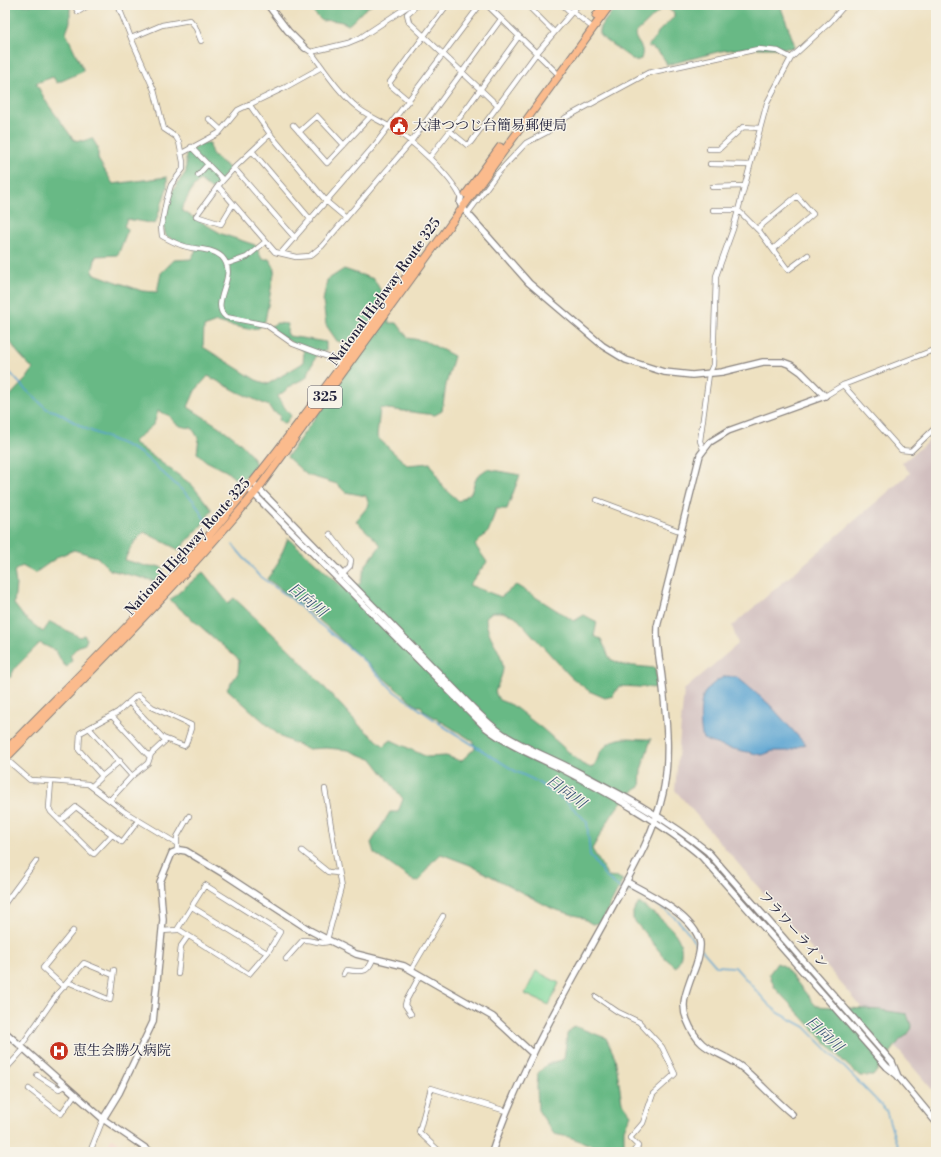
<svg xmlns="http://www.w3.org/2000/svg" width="941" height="1157" viewBox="0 0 941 1157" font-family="'Libre Bodoni','Noto Serif JP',serif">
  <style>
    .built { fill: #f6d1c5 }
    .industrial { fill: #d1bfbf }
    .green { fill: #81d99e; stroke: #527e6c }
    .forest { fill: #68b985; stroke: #456e60 }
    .water { fill: #5ba4d2; stroke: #3e6386 }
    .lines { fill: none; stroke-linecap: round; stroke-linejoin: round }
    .stream { stroke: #5ba4d2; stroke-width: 1.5 }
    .minor-casing { stroke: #88827e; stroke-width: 6 }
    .tertiary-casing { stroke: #88827e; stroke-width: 8 }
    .trunk-casing { stroke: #88827e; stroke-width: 9 }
    .minor { stroke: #fff; stroke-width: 4.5 }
    .tertiary { stroke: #fff; stroke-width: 5.5 }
    .trunk { stroke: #fbbb8d; stroke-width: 7 }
    .labels { text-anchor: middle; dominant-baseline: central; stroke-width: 3; stroke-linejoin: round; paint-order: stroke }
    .shield { fill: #f7f3e8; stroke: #62616f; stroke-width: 1 }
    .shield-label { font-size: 13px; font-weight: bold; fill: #22223b }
    .poi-label { font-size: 14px; fill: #22223b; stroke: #f7f3e8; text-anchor: start }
    .street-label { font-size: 14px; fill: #22223b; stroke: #f7f3e8 }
    .water-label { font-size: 15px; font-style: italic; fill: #395677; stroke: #f7f3e8 }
  </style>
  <rect width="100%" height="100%" fill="#f7f3e8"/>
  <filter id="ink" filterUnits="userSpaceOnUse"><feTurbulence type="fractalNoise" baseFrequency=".025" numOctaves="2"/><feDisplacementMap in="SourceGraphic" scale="8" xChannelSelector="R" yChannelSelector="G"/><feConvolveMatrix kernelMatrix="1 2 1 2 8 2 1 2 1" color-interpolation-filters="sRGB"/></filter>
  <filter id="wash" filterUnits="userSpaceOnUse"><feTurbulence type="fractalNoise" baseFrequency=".012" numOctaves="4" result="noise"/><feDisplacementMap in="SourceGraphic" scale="16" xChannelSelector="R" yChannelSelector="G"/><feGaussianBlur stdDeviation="0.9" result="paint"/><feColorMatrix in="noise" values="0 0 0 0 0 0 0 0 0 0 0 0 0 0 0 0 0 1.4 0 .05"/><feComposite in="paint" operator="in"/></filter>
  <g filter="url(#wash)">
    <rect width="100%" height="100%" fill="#eee1c1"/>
    <path class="built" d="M112,1138l23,14h-31z"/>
    <path class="industrial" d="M936,435v659l-261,-304 9,-100 54,-46 -6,-18 178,-153 -8,-10z"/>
    <path class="green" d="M536,971l23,12 -10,22 -24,-11z"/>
    <path class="forest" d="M5,5h65v17l-4,11 18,38 -27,12 -4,-6 -17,6 11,20 27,37 9,1 9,-3 6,10v11l15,25 54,-7v11l-12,36 -28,-5 -3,7 4,3 -10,26 -22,1 -4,17 50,18 15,1 4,-19 13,-13 17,-1 5,-9 -30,-14 -4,-14 11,-32 13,-18v-18l16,-11h8c-1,15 11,17 20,26l-18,21 -12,-10 -7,7 -12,23 41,24 33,11 7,14h7l6,9 -10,53 -6,7 -11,1 -32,-7 -12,5 -1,20 53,33 12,4 35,-21 1,-12 -35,-24 8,-4 11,1 -1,8 2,4 37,6v9l-8,1 -12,26 -11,5 -18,14 14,19 -6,8 -6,-4 1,-5 -8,-4 -3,-5 -31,-14 -30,-16 -13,15 -7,16c22,15 58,32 68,58l-16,18 -14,-12 -20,-10 -9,-8 2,-14 -7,-11c-10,-1 -17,-2 -22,-12l-12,-5 -4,13 -21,18 59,43 20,25 -11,16 -22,24 -35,-18c-9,9 -15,16 -19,28l24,7 8,-1 6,2v5l-8,8 -45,-11 -13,-13 -23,-7 -15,6 -24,17 -13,-7 -8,5 2,13 -2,20 10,13 19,15 7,-10 30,15 4,-2 3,4 -2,5 -6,2 -9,9 2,5 -5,7 -4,-3 -7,-13 -16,-8 -25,25 -5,10 -5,-5v-272l22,-23 6,-9 -15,-16 -13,-19z
      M317,5h55c-10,4 -15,14 -24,20 -7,-5 -18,-5 -26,-4l-11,-11z
      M615,5h165l14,38v5h-49l-24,3 -54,14c-3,-9 -10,-15 -19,-19l8,-9 2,-5 16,-15v-4l-6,-5 -5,-1 -28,27c1,11 11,11 6,25l-6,2 -35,-25v-9l16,-20z
      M344,269l30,10 9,16 6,28h8l11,15 17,3 29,15 -8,29 -4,26 -7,4 -55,-7 -3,29 30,28 23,-2 13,24 16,14 12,-8 6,-17 10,-7 33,6 -13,34h-11l-7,22 -14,14 12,17 -18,23 32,12 15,-12 58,36 10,-6 13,7 -3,14 7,3 9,20 14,6 31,3 3,20 -39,-2 -6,10 -8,2 -16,-7 -19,-15 -55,-60 -14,-4h-9l-6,5c-1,19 17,33 17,51 0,7 -6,18 -8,24l4,8 13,5 32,25 38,34 9,4c7,-5 6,-12 11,-18 16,-18 30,-10 49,-11l-10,31 -1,17c-23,12 -35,41 -48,62l16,27 9,1 6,3 -22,43 -9,1 -11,-7 -28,-8 -83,-44 -29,-11 -10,9 -12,18 -4,1 -41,-29 -3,-10 19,-31h8l5,-13 -30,-39 -25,-10 -22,-2 -19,1 -26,-12 -54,-48 11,-16 1,-13 -69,-60 33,-28 25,31 6,-5 57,53 70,76 23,19 7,-6 36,17 19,-1 15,5 14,-13 -2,-7 -49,-30 -3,-5h-4c-51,-40 -96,-90 -150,-127l10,-14 11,-27 57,51 15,-5 5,-18 16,-21 -25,-24 13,-16 -3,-9 -21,-4 -8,-8 -30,-9 -20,-18 48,-67 6,-24 8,-22 -12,-3 -11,-16 -3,-24 4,-21z
      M639,903c20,15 56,35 37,64l-11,-9 -32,-39v-7z
      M777,963l7,3 32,40 65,4 26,4 5,14 -5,7 -7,5 -27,36h-13l-15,-13 -70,-75 -6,-14z
      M574,1026l32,12 9,19 7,45 9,12 -7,15v17l-22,3 -33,-12 -15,-3 -16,-24 -1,-23 1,-14 8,-8 18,-6 3,-25z"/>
    <path class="water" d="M726,676l11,1 33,28 35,39 -17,7h-15l-11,4 -38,-8 -21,-8c-3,-9 -4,-33 0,-43 3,-8 15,-17 23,-20z"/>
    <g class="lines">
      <path class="stream" d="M5,367l19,21 23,21 10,3 27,16 41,17 17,9 52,47 11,19
        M233,545l26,31 33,23 20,19 48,39 35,35 48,34 72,45 19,9 32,21 21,21 3,33 16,22 15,12
        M624,891l3,2 5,-2c20,10 37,19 52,36 6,6 8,15 15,20
        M702,950l14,16 19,1 34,38 10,8 26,14 81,83 13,42"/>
    </g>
  </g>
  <g filter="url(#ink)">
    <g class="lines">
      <defs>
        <path id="minor" d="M74,5l4,7 11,-7
          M118,5l13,33 23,52 10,39 12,8 3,5 4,20v7l-12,16 -5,17 -5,25 1,9c7,4 15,8 22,10 12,4 29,2 38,11 18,19 -14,46 4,60l40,8 27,19 43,16 5,6
          M417,5l-10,9 2,8 89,84
          M487,5l72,70
          M527,5l27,27
          M563,5l8,8
          M572,11l21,17
          M131,38l31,-13 28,-5 5,6 6,15
          M305,48l6,4c14,19 28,41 47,56 10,8 21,12 32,19 21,12 61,48 71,71
          M311,52l37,-9 12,-5 50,-33
          M409,101l-19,-16v-3l57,-77
          M249,104l21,30
          M209,119l12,11
          M293,125l34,38 43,-46
          M450,131l69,-95
          M299,132l18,-16 27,29
          M191,147l32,33
          M709,149h10l24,-22 17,1
          M252,151l59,69
          M182,153l37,-20 19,-23 48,-23 36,-20
          M429,158l21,-27 17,14 4,-3 65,-88 42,-49
          M710,164l39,1
          M234,168l61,70
          M198,175l10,-11
          M218,186l-22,30 25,8 12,-20
          M712,187l32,-1
          M713,210h25l22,22 28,38 20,-15
          M468,213l28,-38 30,-32 21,-11 18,-14 83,-45 110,-24 20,2 13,7
          M346,218l-19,-16 -57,-68 -36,34 -16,18 57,66 21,5 14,-1 12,-10 88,-103 91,-124
          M757,229l40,-33 16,18 -40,35
          M281,253l93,-107 106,-141
          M227,264l20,-7 18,-15
          M843,385l58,65 10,1 25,-24
          M825,396l18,-11 93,-36
          M703,449l-3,-8 9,-67 4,-9 3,-89 17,-47 34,-126 24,-45 39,-36 15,-17
          M597,500l85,32
          M330,534l21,27 -1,6 -9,9
          M112,716l37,40
          M89,728l43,48
          M5,758l25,22 21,1
          M102,776l18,-15
          M92,786l10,-10 -23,-26 1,-17 38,-21 19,-17h1l14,12 39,18v3l-5,16 -2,2 -21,-8 -34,-36
          M325,789l16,99 -14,52
          M110,800l22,-24 16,-13 3,-9 15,-14
          M60,821l16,-14 46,35 16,-21
          M112,835l-18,19 -2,-1 -41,-41 -2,-4 2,-27 37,3 37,28 51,31
          M177,850v-13l12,-21
          M302,851l26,21 10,1
          M5,903l31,-42
          M192,907l75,46
          M162,931l15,-1 28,-45 75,47 -12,20 -19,22 -71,-45
          M286,959l17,-19c10,-1 18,6 27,1
          M411,970l32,-54
          M178,974l3,-28 7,-10
          M344,974l2,-4c15,1 21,5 27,-11
          M68,982l42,18 4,-30
          M64,987l-21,-19 30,-37
          M596,997l22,15 21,10 23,25 13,27 -22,20 -10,29 -13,15 8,8 -5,6
          M411,1014l-6,-9 1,-4 14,-26
          M21,1046l37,-53 26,-30 29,12
          M5,1070l19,-21
          M37,1075l22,14 7,-3
          M29,1089l32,25 14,-20
          M90,1152l13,-33
          M440,1152l-21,-20 12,-44 75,23"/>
        <path id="tertiary" d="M268,5l20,26 17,17
          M461,198l-1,5 2,4 67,76 74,63 23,14 38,12 28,3 30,-3 41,-10h20l8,3 10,7 24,24 -97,35 -18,11 -10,13 -43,172c-1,18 3,34 5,51 4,38 9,77 1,115 -10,46 -35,84 -57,126 -42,76 -87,151 -114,233
          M256,486l217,222c9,9 19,19 30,26 20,13 43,22 65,33 48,25 98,50 140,85l184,210 5,12
          M247,487l238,240c23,18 49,29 75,41 46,24 103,55 142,89l185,210 10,8 39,47
          M627,882c21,11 69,35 73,61 1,13 -6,27 -10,38 -5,14 -9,25 -3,39 14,36 34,29 58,50 16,14 30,30 47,44
          M5,1032l98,87 48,33
          M103,1119l16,-26 34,-71 10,-102 -3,-38 12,-29 8,-3 6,1 38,23 87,57 45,23 48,12 89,51 40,37"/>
        <path id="trunk" d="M596,16l8,-11
          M466,194l34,-47
          M5,751c64,-66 130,-130 190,-199 80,-93 152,-194 224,-293
          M5,759c86,-88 175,-175 253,-270l352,-484"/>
      </defs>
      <use href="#minor" class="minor-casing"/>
      <use href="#tertiary" class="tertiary-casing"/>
      <use href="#trunk" class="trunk-casing"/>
      <use href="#minor" class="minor"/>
      <use href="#tertiary" class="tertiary"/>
      <use href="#trunk" class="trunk"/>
    </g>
  </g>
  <defs>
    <symbol id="civic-disc" viewBox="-11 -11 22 22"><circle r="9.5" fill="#c8321e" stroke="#f7f3e8"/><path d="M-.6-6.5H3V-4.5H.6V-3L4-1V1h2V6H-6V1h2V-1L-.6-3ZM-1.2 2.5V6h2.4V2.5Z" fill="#fff"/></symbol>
    <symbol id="hospital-disc" viewBox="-11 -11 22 22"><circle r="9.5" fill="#c8321e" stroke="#f7f3e8"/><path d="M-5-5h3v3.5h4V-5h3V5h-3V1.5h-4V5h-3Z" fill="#fff"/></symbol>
  </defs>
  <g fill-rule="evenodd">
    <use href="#civic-disc" x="388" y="115" width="22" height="22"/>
    <use href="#hospital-disc" x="48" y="1040" width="22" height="22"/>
  </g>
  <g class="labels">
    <rect class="shield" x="308" y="386" width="34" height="22" rx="3"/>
    <g class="shield-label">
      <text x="325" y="397">325</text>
    </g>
    <g class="poi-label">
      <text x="413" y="126">大津つつじ台簡易郵便局</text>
      <text x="73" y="1051">恵生会勝久病院</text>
    </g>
    <g class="street-label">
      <text transform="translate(385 292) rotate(-54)">National Highway Route 325</text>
      <text transform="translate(188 547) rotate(-48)">National Highway Route 325</text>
      <text transform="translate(793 930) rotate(49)">フラワーライン</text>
    </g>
    <g class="water-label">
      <text transform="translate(307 600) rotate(39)">日向川</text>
      <text transform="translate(566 792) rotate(37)">日向川</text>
      <text transform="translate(824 1034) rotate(43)">日向川</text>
    </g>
  </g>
  <rect width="941" height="1157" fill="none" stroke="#f7f3e8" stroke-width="20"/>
</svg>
